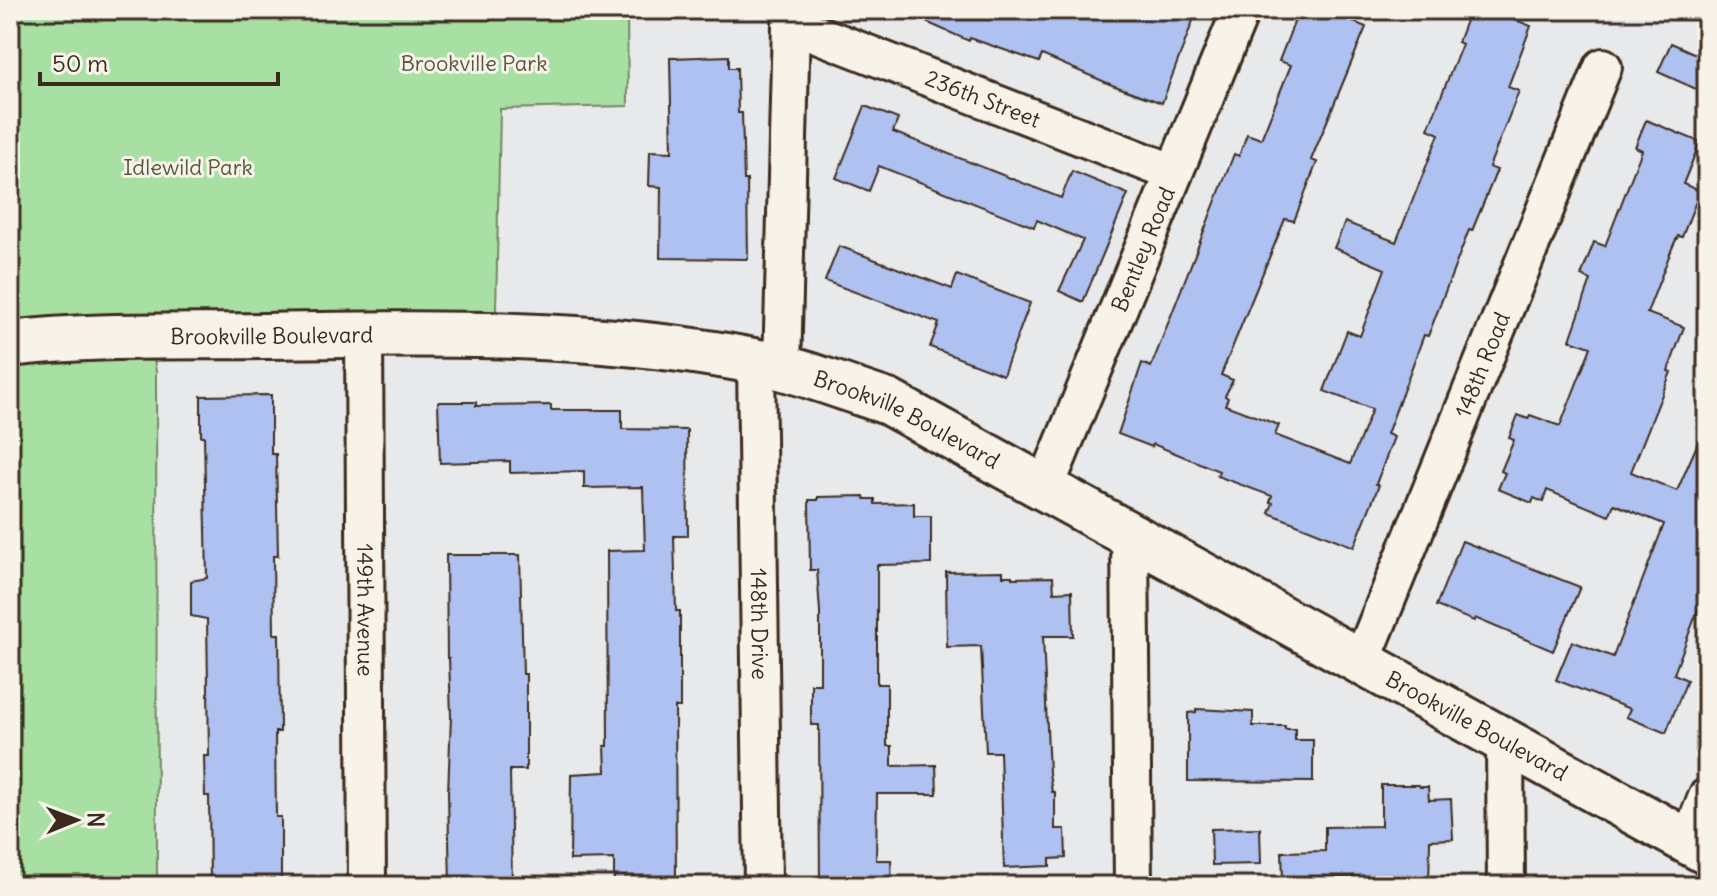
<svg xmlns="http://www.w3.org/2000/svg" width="1717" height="896" viewBox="0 0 1717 896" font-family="Delius,sans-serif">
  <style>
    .green { fill: #a8e0a4; stroke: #728561; stroke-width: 2 }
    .building { fill: #aec1f0; stroke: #3b2a1e; stroke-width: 2 }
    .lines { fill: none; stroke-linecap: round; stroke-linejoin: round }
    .street-casing { stroke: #3b2a1e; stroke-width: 42 }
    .secondary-casing { stroke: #3b2a1e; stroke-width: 50 }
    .street { stroke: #f7f3e8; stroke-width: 36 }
    .secondary { stroke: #f7f3e8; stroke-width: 44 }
    .labels { text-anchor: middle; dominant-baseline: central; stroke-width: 6; stroke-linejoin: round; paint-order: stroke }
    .park-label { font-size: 22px; fill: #565840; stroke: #f7f3e8 }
    .street-label { font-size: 22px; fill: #3b2a1e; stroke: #f7f3e8 }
  </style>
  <rect width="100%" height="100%" fill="#e8e9ea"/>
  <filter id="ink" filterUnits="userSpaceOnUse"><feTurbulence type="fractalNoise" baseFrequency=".0125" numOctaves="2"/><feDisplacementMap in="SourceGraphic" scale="16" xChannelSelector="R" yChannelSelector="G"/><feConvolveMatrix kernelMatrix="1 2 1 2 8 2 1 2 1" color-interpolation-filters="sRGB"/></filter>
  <g filter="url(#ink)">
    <path class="green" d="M10,10h809v7l-192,-2 1,91 -128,3 -4,203 -486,14z
      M153,354l3,17 1,515h-147v-520z"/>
    <path class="building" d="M899,10h298l-35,93 -50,-18 -70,-30 -3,7 -69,-24 -1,3z
      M1299,10h25l42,17 -55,133 6,2 -23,59 -9,-2 -64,156 12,5 -8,16 3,2 -3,7 54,20 -4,10 75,29 22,-55 -48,-18 23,-60 13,5 25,-67 -51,-21 11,-26 51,20 43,-108 -11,-5 34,-85 -4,-2 12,-32h20l41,16 -23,61 11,4 -30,76 8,3 -25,61 -3,-1 -41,106 -4,-1 -37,99 7,3 -18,47 3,1 -25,62 -85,-34 4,-10 -3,-1 2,-6 -55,-20 2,-5 -66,-27 -1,3 -34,-13 24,-71 9,4 83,-213 5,2 8,-22 14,5 30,-74 -12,-4z
      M1671,43l36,16v35l-49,-22z
      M729,56v12h8l1,45h4l2,67h3l1,79 -88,-1 1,-71 -12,-1 1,-35 22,1 -2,-94z
      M865,106l33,13 -5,13 168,66 11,-27 56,23 -45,108 -24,-11 24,-51 -46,-20 -3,7 -155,-61 -10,25 -33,-13z
      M1646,120l54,22 -17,42 17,7 -18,46 -4,-1 -5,10 -26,67 37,14 -16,44 3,1 -40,100 46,19 30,-69v185l-7,-3 -26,70 13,6 -21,53 -40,-16 4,-8 -74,-29 16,-39 41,16 51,-133 -50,-20 -5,12 -62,-26 -4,12 -9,-4 -2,5 -34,-14 7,-16 -4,-2 13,-31 -5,-2 9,-23 10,4 2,-4 30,11 31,-79 -21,-7 21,-60 -10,-4 13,-34 11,4 37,-96 -7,-3z
      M839,246l113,43 5,-14 73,28 -27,72 -73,-28 9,-24 -114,-42z
      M271,395v59h5l2,102h-5l1,78h5l1,98h-5l1,85h5v69h-71l-1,-90h-4l-1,-40h5l-2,-137 -16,-3v-35l16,-3 -3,-142h-3v-40z
      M438,402h38v4l75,-1v5h71v19l65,1 1,106h-14l2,75h4v96h-5l1,174 -62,1v-23l-44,1 1,-86 35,-2 -1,-26h3l-1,-195 38,-1 -2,-63 -59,1v-17l-74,2v-12l-70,2z
      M864,496l1,3h10v5l39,-1v13h17v48l-54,1v119h10v62h5v20l44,-1 1,29h-60l-1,66h15l1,26h-72l-1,-161h-8v-41h9v-72l-3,-42h-7l-1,-70h9v-3z
      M1462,541l118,46 -27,64 -78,-33 -1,3 -38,-15z
      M446,555h74l3,119h3v96h-16l2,116h-62l-2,-93 3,-77 -2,-58h-2z
      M1003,571v5h9v2l41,-1 1,15 18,-1 1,45h-30l6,137 3,19h3v37h10l1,29 -16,1v7l-46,2 -4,-116h-14l-5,-106 -34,1 -1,-75z
      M1196,709l57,3v14h32v3h10v11h18v42l-125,-1v-68l8,-1z
      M1381,785h38l1,2h8l1,13 22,-1 2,40 -23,1 -1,46h-71v-9l-75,2 -1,-27 43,-1v-24l56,-1z
      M1260,828l1,36 -49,1 -1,-36z"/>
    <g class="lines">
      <defs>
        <g id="street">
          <path id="s1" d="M364,334l3,552"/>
          <path id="s2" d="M756,362l7,524"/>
          <path id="s3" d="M782,368l9,-344 383,149"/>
          <path id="s4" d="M1045,488l196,-478"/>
          <path d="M1130,535l3,351"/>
          <path id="s5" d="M1361,663l242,-596"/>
          <path d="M1505,742l1,144"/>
          <path d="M1689,842l18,-45"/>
        </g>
        <g id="secondary">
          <path id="s6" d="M10,344c84,-10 170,-7 255,-8 163,-3 329,-6 489,25 46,9 90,27 134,41l819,450"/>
        </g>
      </defs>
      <use href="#street" class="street-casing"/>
      <use href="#secondary" class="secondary-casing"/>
      <use href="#street" class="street"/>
      <use href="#secondary" class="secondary"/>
    </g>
  </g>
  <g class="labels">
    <g class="park-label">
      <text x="474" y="63">Brookville Park</text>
      <text x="188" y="167">Idlewild Park</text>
    </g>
    <g class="street-label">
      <text stroke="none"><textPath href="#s3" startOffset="550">236th Street</textPath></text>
      <text stroke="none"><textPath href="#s4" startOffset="258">Bentley Road</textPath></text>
      <text stroke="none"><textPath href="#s6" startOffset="262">Brookville Boulevard</textPath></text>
      <text stroke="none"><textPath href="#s5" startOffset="322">148th Road</textPath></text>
      <text stroke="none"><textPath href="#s6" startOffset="910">Brookville Boulevard</textPath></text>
      <text stroke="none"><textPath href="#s1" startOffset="276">149th Avenue</textPath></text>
      <text stroke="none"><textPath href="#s2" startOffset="262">148th Drive</textPath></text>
      <text stroke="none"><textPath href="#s6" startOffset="1558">Brookville Boulevard</textPath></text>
    </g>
  </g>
  <rect width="1717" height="896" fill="none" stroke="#f7f3e8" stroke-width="40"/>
  <rect x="20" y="20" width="1677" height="856" fill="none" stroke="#3b2a1e" stroke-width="3" filter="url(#ink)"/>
  <g transform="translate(76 820) rotate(89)" stroke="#f7f3e8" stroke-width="6" paint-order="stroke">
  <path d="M0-6L14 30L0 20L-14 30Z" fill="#3b2a1e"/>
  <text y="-12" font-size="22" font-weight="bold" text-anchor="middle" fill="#3b2a1e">N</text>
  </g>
  <path d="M40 72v12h238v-12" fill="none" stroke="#3b2a1e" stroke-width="4"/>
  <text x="52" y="72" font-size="24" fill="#3b2a1e" stroke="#f7f3e8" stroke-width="6" paint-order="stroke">50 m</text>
</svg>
